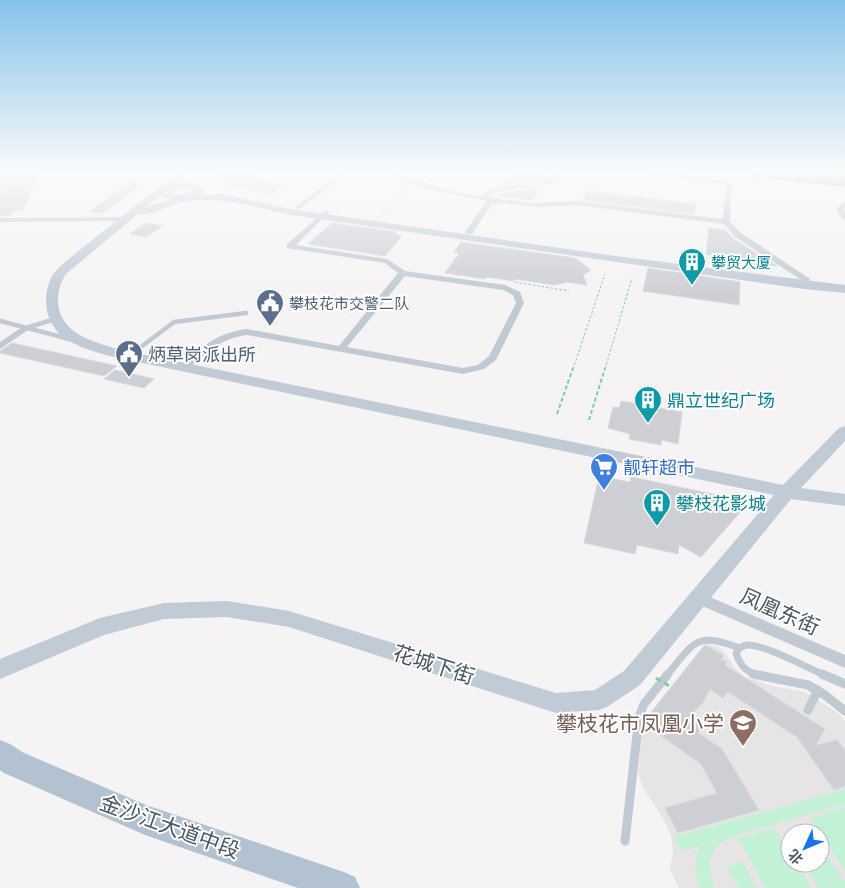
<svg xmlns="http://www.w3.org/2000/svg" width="845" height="888" viewBox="0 0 845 888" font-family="Quicksand,'Noto Sans SC',sans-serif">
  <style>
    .education { fill: #e6e4e5; fill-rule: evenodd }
    .green { fill: #c3f1d5 }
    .building { fill: #cdcfd5; stroke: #d7d9de }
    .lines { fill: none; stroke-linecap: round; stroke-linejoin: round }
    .highway-casing { stroke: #7690ad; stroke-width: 3 }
    .path-far1 { stroke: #7ad0a6; stroke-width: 1; stroke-dasharray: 2.5 2; stroke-linecap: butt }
    .path { stroke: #7ad0a6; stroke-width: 2; stroke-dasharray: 4 2.5; stroke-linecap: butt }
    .lane-far2 { stroke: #c1cad2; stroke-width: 4.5 }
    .lane-far1 { stroke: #c1cad2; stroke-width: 7 }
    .lane { stroke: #c1cad2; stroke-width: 9 }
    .street { fill: #c1cad2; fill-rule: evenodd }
    .secondary { fill: #c1cbd6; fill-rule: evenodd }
    .primary { fill: #b3c2d1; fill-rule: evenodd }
    .highway { fill: #8ba5c1; fill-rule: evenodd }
    .path-bridge { stroke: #7ad0a6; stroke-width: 3; stroke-dasharray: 5.5 4; stroke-linecap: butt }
    .labels { text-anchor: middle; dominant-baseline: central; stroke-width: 4; stroke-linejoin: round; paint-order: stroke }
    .far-culture-label { font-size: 15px; fill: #0d838f; stroke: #fff; text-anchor: start }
    .far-service-label { font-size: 15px; fill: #4e5e75; stroke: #fff; text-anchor: start }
    .service-label { font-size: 18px; fill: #4e5e75; stroke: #fff; text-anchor: start }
    .culture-label { font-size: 18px; fill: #0d838f; stroke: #fff; text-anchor: start }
    .shop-label { font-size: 18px; fill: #366cbe; stroke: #fff; text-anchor: start }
    .near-street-label { font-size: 21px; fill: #4a5661; stroke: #fff }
    .near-education-label { font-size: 21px; fill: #785e54; stroke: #fff; text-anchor: end }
  </style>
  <rect width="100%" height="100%" fill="#f5f3f3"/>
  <path class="education" d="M705,644l14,3 6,6 10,15 9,8 24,9 37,7 33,21 7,8v167h-166l-9,-18 3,-17 -2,-17 -8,-18 -21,-32 -4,-14 4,-49zM790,833h30v30h-30z"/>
  <path class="green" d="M845,789v15l-112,32c-25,11 -27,28 -19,52l-15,-1 -4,-22 4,-19 -18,5 -7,-14z
    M845,807v64l-34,-53z
    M774,828l16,25v10h6l15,25h-45l-28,-50z
    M820,844l25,39v5h-26l-15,-25h16z
    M743,862l14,26h-18l-12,-21z"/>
  <path class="building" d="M14,172h25l-16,38 -8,1 -6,4 -9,1v-39l5,-3z
    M214,172h38l14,13 3,-2 14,2 -11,9 -15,-2 2,-2 -27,-3z
    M512,172h36l-4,6 -6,3 -34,4z
    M133,180l5,7 -35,26 -14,-1z
    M537,188l-1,2h2l-5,10 -36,-4 2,-2z
    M587,191l109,13 -2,10 -111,-14z
    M146,223l17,3 -17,11 -17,-3z
    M332,223l65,9 -2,2 7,2 -17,20 -77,-12z
    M709,228l16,2 9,9 43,27 -61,-8 -10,-4z
    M461,242l114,16 16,12 -8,5 4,10 -20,-3 -12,3 -40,-6 -1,2 -28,-4 -1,2 -40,-6 14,-20 -5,-1z
    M648,268l92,14 -1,23 -96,-14z
    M12,343l105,23 -13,10 -104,-23v-2z
    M115,370l39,9 -10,9 -40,-9z
    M621,401l61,11 -4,32 -16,-4 -1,5 -32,-6 1,-5 -22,-6 5,-21 6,1z
    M599,476l31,6 1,-5 96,20 16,12 -42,48 -22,-12 -1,9 -41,-9 -2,9 -51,-11z
    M704,646h3l17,10 -3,3 6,3 -2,3 100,64 -9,16 21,-5 8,10v36l-11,4 -37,-53 -69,-45 -5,6 -13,-9 -8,15 -13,13 14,10 -5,6 24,16 37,61 -81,23 -13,-25 52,-15 -16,-29 -57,-40 1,-4z"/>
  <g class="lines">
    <defs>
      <path id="highway" d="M749,172h45l51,5v8l-90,-9z"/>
    </defs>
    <use href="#highway" class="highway-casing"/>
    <path class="path-far1" d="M377,217l30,-30
      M515,282l54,9
      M573,369l32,-95
      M605,369l27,-91"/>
    <path class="path" d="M557,414l16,-46
      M589,420l16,-52"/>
    <path class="lane-far2" d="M0,321l73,19
      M26,328l29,-9
      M129,356l45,-34 72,-9"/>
    <path class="lane-far1" d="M667,675c26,-31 29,-45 72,-27
      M757,675c-12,-4 -17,-10 -21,-22 3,-5 7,-8 12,-8 18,0 59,23 77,30"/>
    <path class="lane" d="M753,674l55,11 17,10 20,16
      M822,674l23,10
      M808,710l10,-20
      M625,841l14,-124 5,-13 24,-30"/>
    <path class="street" d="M0,172h4l-4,3z
      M340,172h11l-6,2 -45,35h-4v-2z
      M384,172h9l50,17 38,8c18,-21 58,-2 73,-25h6l-6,9 -5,3 -53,8 -8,5 42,6 47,-2 146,18 3,-35 -92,-12h23l74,9 -1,41 11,11 69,46 -1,2h-6l-68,-44 -11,-13 -147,-19 -38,2 -37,-4 -11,2 -19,29h-6l-1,-2 22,-31 -61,-12z
      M845,201v6l-2,2 2,3v7h-3l-6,-10z
      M326,210l4,2 -2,1 -32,32 91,14 18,12 100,14 15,7 4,11 -28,57 -12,9 -21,5 -216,-39c-26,3 -41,18 -60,35h-6l-2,-2 2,-2c22,-20 35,-33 66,-37l92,17 59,-73 -13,-10 -98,-15v-4zM405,276l98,14 10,5 3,8 -27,53 -11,9 -15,3 -116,-21z
      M130,217l1,2 -4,2 -127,1v-4z
      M25,325l3,1v4l-28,19v-7z
      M698,592l147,63v13l-152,-66 -2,-4 2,-4z"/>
    <path class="secondary" d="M178,172h10l-11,11h18l10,6 -4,6 20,-1 70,15 317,46 237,30v8l-41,-4 -513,-74c-35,-8 -72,-20 -108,-13 -12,2 -34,15 -45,12l-71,59c-7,8 -9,19 -9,29 2,32 34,39 59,47l666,136 56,-57 6,-2v15l-44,47 44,6v12l-54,-7 -151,186 -33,22 -8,3 -43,3 -267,-86 -62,-10 -63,2 -60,16 -104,44v-20l100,-41 64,-15 63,-2 62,10 267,82 39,-3 29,-19 150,-176 -660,-138c-17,-4 -37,-10 -51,-20 -19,-15 -22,-44 -9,-64 5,-6 11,-11 17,-16zM179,188l16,2 -13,5 -12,-2zM160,196l10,4 -24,7z"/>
    <path class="primary" d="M0,740l10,4 14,9 122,52 198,67 11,5 5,11h-62l-153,-53 -141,-62 -4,-3z"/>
    <use href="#highway" class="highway"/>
    <path class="path-bridge" d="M656,678l15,9"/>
  </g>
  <linearGradient id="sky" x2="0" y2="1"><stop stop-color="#85c3ea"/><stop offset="0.58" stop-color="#fafafa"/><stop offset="1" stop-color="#fafafa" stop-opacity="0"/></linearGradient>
  <rect width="845" height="297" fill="url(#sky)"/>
  <defs>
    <symbol id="building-pin" viewBox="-11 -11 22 30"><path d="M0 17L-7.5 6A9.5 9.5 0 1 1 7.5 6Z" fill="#0f9aa8" stroke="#fff"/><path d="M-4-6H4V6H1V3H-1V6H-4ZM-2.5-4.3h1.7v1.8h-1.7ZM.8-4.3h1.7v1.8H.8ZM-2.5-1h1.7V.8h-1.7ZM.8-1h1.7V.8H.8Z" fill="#fff"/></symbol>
    <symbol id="civic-pin" viewBox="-11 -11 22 30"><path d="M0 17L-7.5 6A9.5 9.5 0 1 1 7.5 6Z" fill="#5c6f8a" stroke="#fff"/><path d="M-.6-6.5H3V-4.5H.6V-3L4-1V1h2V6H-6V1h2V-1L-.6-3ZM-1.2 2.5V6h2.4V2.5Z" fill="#fff"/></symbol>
    <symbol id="supermarket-pin" viewBox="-11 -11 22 30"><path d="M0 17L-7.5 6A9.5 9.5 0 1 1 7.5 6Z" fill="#3f7fe0" stroke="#fff"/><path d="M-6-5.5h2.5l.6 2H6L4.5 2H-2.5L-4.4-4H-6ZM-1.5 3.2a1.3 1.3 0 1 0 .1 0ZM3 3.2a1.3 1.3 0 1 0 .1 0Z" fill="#fff"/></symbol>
    <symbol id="school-pin" viewBox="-11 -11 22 30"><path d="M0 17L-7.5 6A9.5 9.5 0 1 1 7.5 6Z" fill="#8d6e63" stroke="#fff"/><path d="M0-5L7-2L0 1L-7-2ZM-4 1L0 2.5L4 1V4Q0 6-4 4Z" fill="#fff"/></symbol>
  </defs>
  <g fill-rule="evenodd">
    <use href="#building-pin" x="676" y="246" width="32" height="43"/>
    <use href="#civic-pin" x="254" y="287" width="32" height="43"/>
    <use href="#civic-pin" x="113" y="338" width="32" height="43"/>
    <use href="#building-pin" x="632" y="384" width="32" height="43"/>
    <use href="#supermarket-pin" x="588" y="451" width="32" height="43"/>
    <use href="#building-pin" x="641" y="487" width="32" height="43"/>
    <use href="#school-pin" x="727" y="707" width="32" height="43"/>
  </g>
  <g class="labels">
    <g class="far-culture-label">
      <text x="711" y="262">攀贸大厦</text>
    </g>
    <g class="far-service-label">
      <text x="289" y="303">攀枝花市交警二队</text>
    </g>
    <g class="service-label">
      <text x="148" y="354">炳草岗派出所</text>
    </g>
    <g class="culture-label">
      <text x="667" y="400">鼎立世纪广场</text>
      <text x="676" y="503">攀枝花影城</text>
    </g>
    <g class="shop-label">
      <text x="623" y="467">靓轩超市</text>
    </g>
    <g class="near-street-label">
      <text transform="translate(780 611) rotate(24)">凤凰东街</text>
      <text transform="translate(434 664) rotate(18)">花城下街</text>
      <text transform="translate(170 826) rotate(20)">金沙江大道中段</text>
    </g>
    <g class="near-education-label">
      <text x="724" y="723">攀枝花市凤凰小学</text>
    </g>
  </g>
  <g transform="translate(805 848) rotate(226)"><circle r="24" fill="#ffffff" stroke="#b7bbc0"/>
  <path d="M0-4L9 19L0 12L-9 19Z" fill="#1a73e8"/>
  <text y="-8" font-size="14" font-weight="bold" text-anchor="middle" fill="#4a5661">北</text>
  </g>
</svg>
